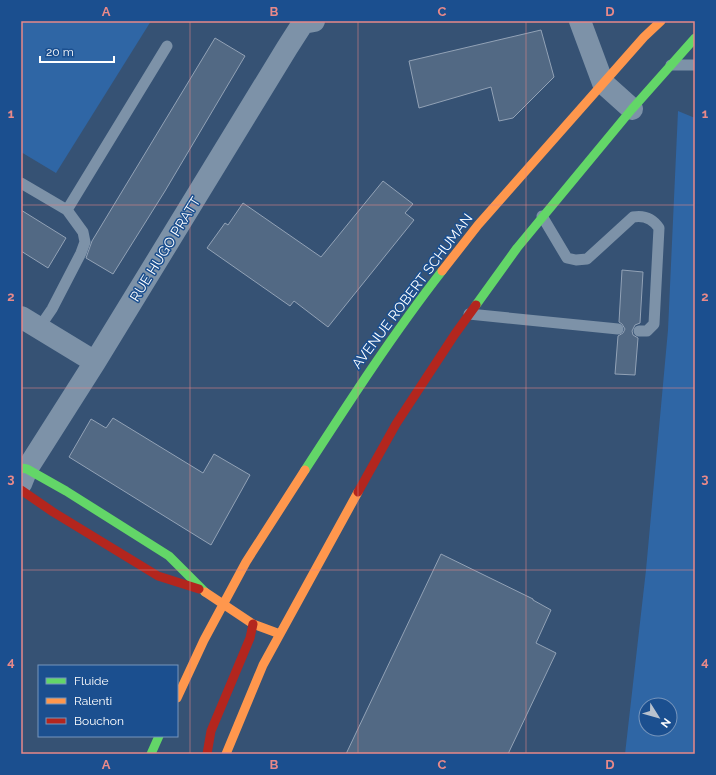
<svg xmlns="http://www.w3.org/2000/svg" width="716" height="775" viewBox="0 0 716 775" font-family="Raleway,sans-serif">
  <style>
    .green { fill: #2f66a5; fill-rule: evenodd }
    .building { fill: #526984; stroke: #92a2b6 }
    .lines { fill: none; stroke-linecap: round; stroke-linejoin: round }
    .lane { stroke: #7d92a8; stroke-width: 11 }
    .street { stroke: #7d92a8; stroke-width: 22 }
    .fast { stroke: #63d668; stroke-width: 9 }
    .slow { stroke: #ff974d; stroke-width: 9 }
    .jam { stroke: #b3261e; stroke-width: 9 }
    .grid { fill: none; stroke: #e88989; stroke-width: 1; stroke-opacity: 0.55 }
    .labels { text-anchor: middle; dominant-baseline: central; stroke-width: 3; stroke-linejoin: round; paint-order: stroke }
    .street-label { font-size: 14px; fill: #fff; stroke: #1b4f8f }
    .neatline { fill: none; stroke: #e88989; stroke-width: 1.5 }
    .grid-label { font-size: 13px; text-anchor: middle; font-weight: bold; fill: #e88989 }
  </style>
  <rect width="100%" height="100%" fill="#365274"/>
  <path class="green" d="M21,21h130l-95,152 -35,-21z
    M678,111l17,7v636h-70l21,-184 22,-240zM646,705h24v24h-24z"/>
  <path class="building" d="M541,30l13,47 -41,41 -14,3 -8,-34 -72,21 -10,-47z
    M215,38l30,18 -80,135 -52,83 -27,-16 6,-17z
    M383,181l30,23 -8,9 9,7 -86,107 -34,-26 -4,5 -83,-58 18,-25 3,2 15,-22 78,54z
    M21,210l45,28 -18,30 -27,-17z
    M622,270l21,2 -3,51 -5,2 -3,6 1,4 5,3 -3,37 -20,-1 3,-38 5,-3 2,-4 -3,-5 -3,-2z
    M113,418l90,55 11,-19 36,21 -39,70 -142,-88 22,-38 15,9z
    M441,554l92,45v1l18,10 -15,33 20,10 -48,101h-162z"/>
  <g class="lines">
    <path class="lane" d="M671,65h24
      M21,183l46,27 16,22 2,10 -4,11 -29,56 -13,19
      M67,210l100,-164
      M542,216l25,42 9,2 11,-1 46,-42c11,-2 20,2 26,11l-5,96 -7,7h-8
      M469,314l149,15"/>
    <path class="street" d="M580,21l23,62 29,26
      M21,317l74,45
      M21,484l6,-15 68,-107 192,-314 16,-25 11,-2"/>
    <path class="fast" d="M476,305l41,-57 115,-139 63,-71
      M21,468l6,1 39,22 103,65 36,36
      M305,470c44,-68 88,-136 137,-199
      M151,754l8,-18"/>
    <path class="slow" d="M442,271l36,-46 166,-188 17,-16
      M205,592l48,32 27,10
      M177,698l27,-58 42,-78 59,-92
      M226,754l37,-89 95,-173"/>
    <path class="jam" d="M21,490l32,22 105,64 41,13
      M358,492l38,-68 59,-90 21,-29
      M207,754l4,-23 39,-93 3,-14"/>
  </g>
  <path class="grid" d="M190,21v733M358,21v733M526,21v733M21,205h674M21,388h674M21,570h674"/>
  <g class="labels">
    <g class="street-label">
      <text transform="translate(165 249) rotate(-58)">RUE HUGO PRATT</text>
      <text transform="translate(412 291) rotate(-53)">AVENUE ROBERT SCHUMAN</text>
    </g>
  </g>
  <rect width="716" height="775" fill="none" stroke="#1b4f8f" stroke-width="44"/>
  <rect x="38" y="665" width="140" height="72" fill="#1b4f8f" stroke="#7695bc"/>
  <rect x="46" y="678" width="20" height="6" fill="#63d668" stroke="#7695bc"/>
  <text x="74" y="685" font-size="12" fill="#ffffff">Fluide</text>
  <rect x="46" y="698" width="20" height="6" fill="#ff974d" stroke="#7695bc"/>
  <text x="74" y="705" font-size="12" fill="#ffffff">Ralenti</text>
  <rect x="46" y="718" width="20" height="6" fill="#b3261e" stroke="#7695bc"/>
  <text x="74" y="725" font-size="12" fill="#ffffff">Bouchon</text>
  <g transform="translate(658 717) rotate(127)"><circle r="19" fill="#1b4f8f" stroke="#7695bc"/>
  <path d="M0-3L7 15L0 10L-7 15Z" fill="#b9c2ce"/>
  <text y="-6" font-size="11" font-weight="bold" text-anchor="middle" fill="#ffffff">N</text>
  </g>
  <path d="M40 56v6h74v-6" fill="none" stroke="#ffffff" stroke-width="2"/>
  <text x="46" y="56" font-size="12" fill="#ffffff" stroke="#1b4f8f" stroke-width="3" paint-order="stroke">20 m</text>
  <rect x="22" y="22" width="672" height="731" class="neatline"/>
  <g class="grid-label">
    <text x="106" y="16">A</text>
    <text x="274" y="16">B</text>
    <text x="442" y="16">C</text>
    <text x="610" y="16">D</text>
    <text x="11" y="118">1</text>
    <text x="705" y="118">1</text>
    <text x="11" y="301">2</text>
    <text x="705" y="301">2</text>
    <text x="11" y="483">3</text>
    <text x="705" y="483">3</text>
    <text x="11" y="666">4</text>
    <text x="705" y="666">4</text>
    <text x="106" y="769">A</text>
    <text x="274" y="769">B</text>
    <text x="442" y="769">C</text>
    <text x="610" y="769">D</text>
  </g>
</svg>
